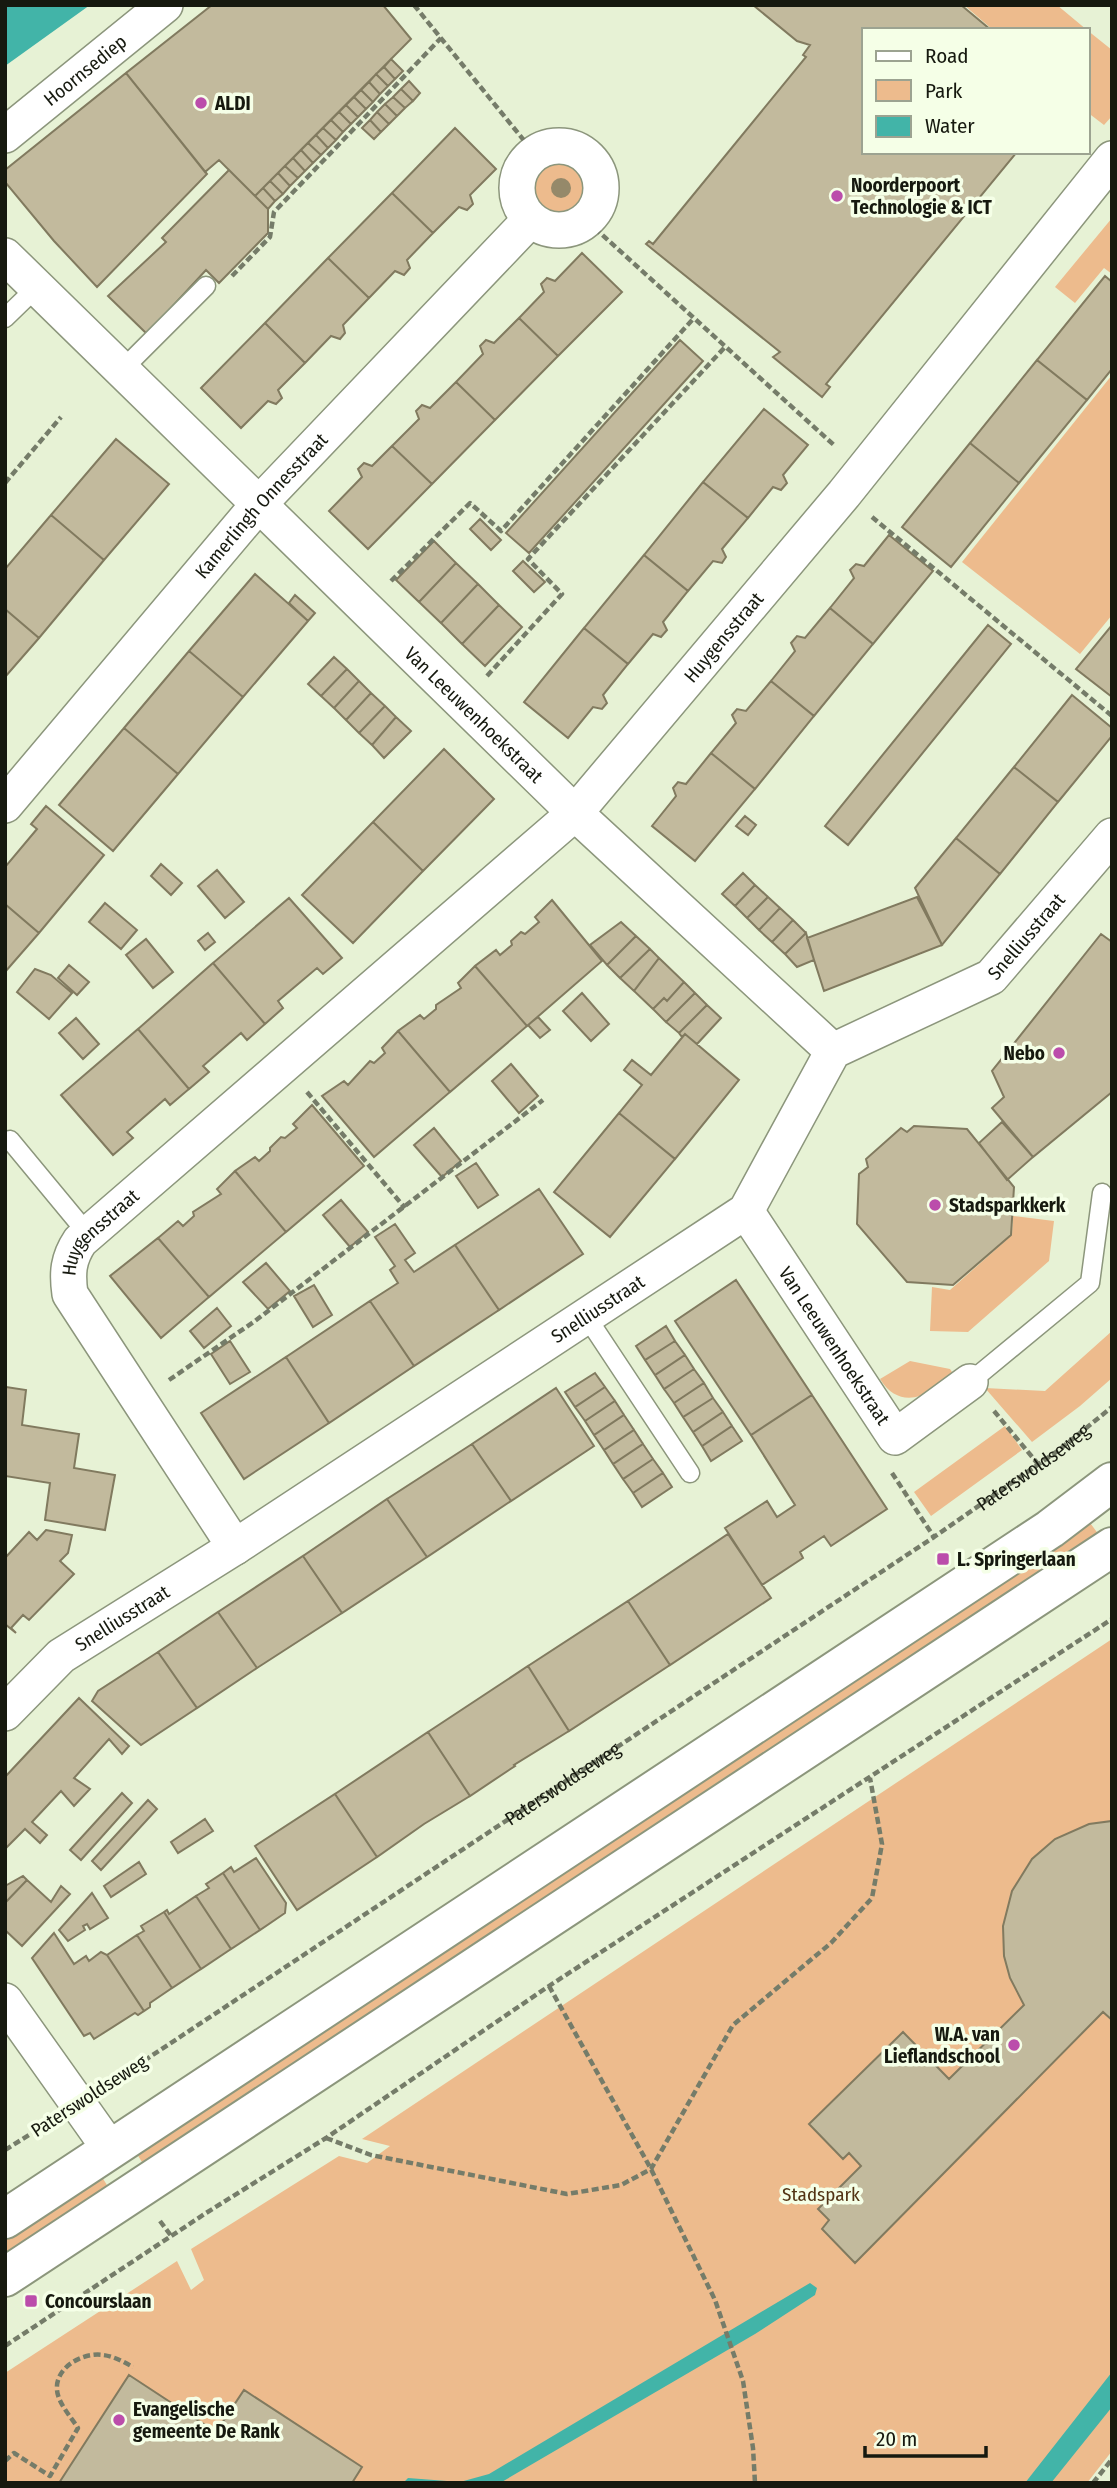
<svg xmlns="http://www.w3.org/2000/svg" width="1117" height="2488" viewBox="0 0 1117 2488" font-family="'Fira Sans Condensed',sans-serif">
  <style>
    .green { fill: #edbb8d }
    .water { fill: #42b4a8 }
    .building { fill: #c2ba9d; stroke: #817a5f; stroke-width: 2 }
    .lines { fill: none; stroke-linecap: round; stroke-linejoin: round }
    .service-casing { stroke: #8c967c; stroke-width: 21 }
    .minor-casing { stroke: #8c967c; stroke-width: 38 }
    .secondary-casing { stroke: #8c967c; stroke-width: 42 }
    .path { stroke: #757c69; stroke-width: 4.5; stroke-dasharray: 7 3.5; stroke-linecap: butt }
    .service { stroke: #fff; stroke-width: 18 }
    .minor { stroke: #fff; stroke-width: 35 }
    .secondary { stroke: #fff; stroke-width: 38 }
    .tree { fill: #95896a }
    .poi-dot { fill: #bb4dab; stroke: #f5ffe7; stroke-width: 2.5 }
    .labels { text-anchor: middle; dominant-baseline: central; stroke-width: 7; stroke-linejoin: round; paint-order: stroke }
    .street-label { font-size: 19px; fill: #16190f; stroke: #f5ffe7 }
    .poi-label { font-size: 19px; font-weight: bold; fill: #16190f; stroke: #f5ffe7; text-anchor: start }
    .park-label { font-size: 19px; fill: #523313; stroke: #f5ffe7 }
  </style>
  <rect width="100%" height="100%" fill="#e7f2d5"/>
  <path class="green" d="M964,5h93l30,25h-94z
    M1087,30l25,20v66l-8,9 -17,-13z
    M531 188a29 29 0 1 1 58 0a29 29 0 1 1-58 0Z
    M1112,218v56l-8,-6 -29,35 -20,-16z
    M1112,375v240l-32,39 -118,-92z
    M1013,1216l41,5 -5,40 -81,71 -38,-1 2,-44 18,3 62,-55z
    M1112,1331v47l-32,28 -48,36 -47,-54 60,3z
    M910,1361l40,8 6,9c-25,15 -55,35 -76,1z
    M1005,1426l17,24 -91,66 -17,-24z
    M1085,1516l14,19 -954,632 -13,-21z
    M1112,1639v812l-25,32h-1082v-110l172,-112 14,29 13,-10 -13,-31 148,-93 28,7 23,-17 -28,-7z
    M97,2169l13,21 -105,69v-30z"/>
  <path class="water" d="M5,5h85l-85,61z
    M810,2283l7,5 -2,7 -60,39 -255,149h-97l5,-5 52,4 29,-8z
    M1112,2372v35l-61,76h-26z"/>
  <path class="building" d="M212,5h171l28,34 -156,157 -36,-36 -14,12 -79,-99z
    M753,5h208l30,25h-128v122h154l-191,232 4,3 -8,10 -49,-40 7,-5 -134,-108 3,-3 4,3 153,-187 -3,-2 7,-10 -13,-4z
    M391,59l12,12 -8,8 -11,-12z
    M384,67l11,12 -7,7 -12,-12z
    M126,73l81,101 -110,113 -43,-46 -49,-59v-12z
    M376,74l12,12 -8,8 -11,-12z
    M409,81l11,12 -7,8 -12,-12z
    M369,82l11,12 -7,8 -12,-12z
    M401,89l12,12 -8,7 -12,-11z
    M361,90l12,12 -7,7 -12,-12z
    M354,97l12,12 -8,8 -12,-12z
    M393,97l12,11 -8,8 -12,-12z
    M385,104l12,12 -8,8 -12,-12z
    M346,105l12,12 -7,7 -12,-12z
    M339,112l12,12 -8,8 -12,-12z
    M377,112l12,12 -8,8 -11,-12z
    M331,120l12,12 -7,8 -13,-12z
    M370,120l11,12 -7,7 -12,-11z
    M323,128l13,12 -8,8 -12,-13z
    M455,128l41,41 -26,26 3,9 -6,6 -8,-3 -26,26 -41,-40z
    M316,135l12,13 -7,7 -13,-12z
    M308,143l13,12 -8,8 -12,-13z
    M301,150l12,13 -8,8 -12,-13z
    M293,158l12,13 -7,7 -13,-12z
    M285,166l13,12 -8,8 -12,-13z
    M229,170l39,39v24l-49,50 -13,-13 -59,64 -39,-38 58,-54 -4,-4z
    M278,173l12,13 -7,8 -13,-13z
    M270,181l13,13 -8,7 -12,-13z
    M263,188l12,13 -7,8 -13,-13z
    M392,193l41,40 -26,27 3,8 -6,7 -9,-4 -26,27 -41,-40z
    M582,253l40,39 -64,64 -39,-38 25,-26 -3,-8 6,-6 8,3z
    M328,258l41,40 -26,27 2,8 -5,6 -9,-3 -26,27 -40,-40z
    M1105,276l7,6v87l-25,31 -50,-40z
    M519,318l39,38 -63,64 -39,-38 27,-28 -3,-8 6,-6 8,3z
    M265,323l40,40 -27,27 4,8 -6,6 -8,-3 -27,27 -40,-40z
    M680,340l23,21 -174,192 -23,-20z
    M1037,360l50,40 -68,83 -49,-40z
    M456,382l39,38 -63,64 -40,-38 27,-27 -3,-8 6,-6 8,3z
    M764,409l44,36 -25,30 4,8 -6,7 -8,-3 -25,31 -45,-36z
    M116,439l53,45 -65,76 -53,-45z
    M970,443l49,40 -68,84 -49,-40z
    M392,446l40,38 -64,65 -39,-38 33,-34 -4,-8 6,-6 8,3z
    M703,482l45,36 -26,31 4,8 -4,6 -9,-2 -25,30 -44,-36z
    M51,515l53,45 -65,78 -34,-29v-40z
    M480,519l21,21 -10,10 -21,-21z
    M889,535l44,36 -60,73 -43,-36 24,-30 -4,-8 6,-6 8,2z
    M434,541l22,22 -37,39 -23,-22z
    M644,555l44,36 -25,31 4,8 -6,7 -8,-3 -25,30 -44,-36z
    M523,561l22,21 -11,10 -21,-21z
    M456,563l22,21 -37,39 -22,-21z
    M255,574l53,47 -65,76 -54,-46z
    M478,584l21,21 -37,39 -21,-21z
    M295,595l20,18 -7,8 -19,-18z
    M499,605l23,22 -37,39 -23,-22z
    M830,608l43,36 -59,72 -43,-35 24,-30 -4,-8 6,-7 8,2z
    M5,609l34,29 -34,39z
    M988,625l23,19 -163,201 -23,-19z
    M1112,625v72l-36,-28z
    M584,628l44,36 -25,31 4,8 -5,6 -9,-2 -25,31 -44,-36z
    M189,651l54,46 -65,77 -54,-46z
    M334,657l13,12 -26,27 -13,-12z
    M347,669l12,12 -25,27 -13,-12z
    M359,681l12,12 -25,27 -12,-12z
    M771,681l43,35 -59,73 -44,-36 25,-30 -4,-8 5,-6 9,2z
    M371,693l14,13 -26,27 -13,-13z
    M1072,695l40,33v8l-54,66 -44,-35z
    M385,706l11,11 -24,28 -13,-12z
    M396,717l15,14 -27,27 -12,-13z
    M124,728l54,46 -65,77 -54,-46z
    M444,749l50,50 -71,72 -50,-49z
    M711,753l44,36 -60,72 -43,-35 24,-30 -3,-8 5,-6 8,2z
    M1014,767l44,35 -58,72 -44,-36z
    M46,806l58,49 -65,78 -34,-29v-37l32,-38 -6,-5z
    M745,816l11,9 -8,10 -12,-9z
    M373,822l50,49 -70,72 -51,-48z
    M956,838l44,36 -58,71 -27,-57z
    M161,864l21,19 -11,12 -20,-19z
    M217,870l27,32 -19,16 -27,-32z
    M743,873l12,12 -20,21 -13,-12z
    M755,885l13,12 -21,21 -12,-12z
    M768,897l12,11 -21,22 -12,-12z
    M917,897l25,48 -118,46 -17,-53z
    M289,898l53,60 -19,16 -6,-6 -39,33 5,7 -18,16 -52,-61z
    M552,900l50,61 -75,65 -52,-60 21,-16 4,5 12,-10 -1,-4 10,-9 4,2 14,-12 -4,-5z
    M105,903l32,27 -16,19 -32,-27z
    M5,904l34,29 -34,39z
    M780,908l13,12 -21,22 -13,-12z
    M793,920l13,13 -21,21 -13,-12z
    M621,922l15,14 -29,29 -17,-20z
    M208,933l7,9 -10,8 -7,-9z
    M806,933l8,27 -17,7 -12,-13z
    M1101,934l11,8v150l-79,65 -41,-49 12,-11 -12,-26z
    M636,936l14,13 -30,29 -13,-13z
    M146,939l27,33 -20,16 -27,-33z
    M650,949l9,9 -25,33 -14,-13z
    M659,958l25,24 -17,19 -3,-3 -11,11 -19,-18z
    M213,963l52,61 -18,16 -6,-7 -38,33 6,6 -20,17 -51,-60z
    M69,965l20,17 -12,13 -19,-17z
    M475,966l52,60 -77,66 -52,-61 22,-16 4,4 12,-10v-4l25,-17 -3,-5z
    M35,969l16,6 21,18 -23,26 -32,-27z
    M684,982l11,11 -29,29 -13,-13 11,-11 3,3z
    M582,993l27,31 -18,17 -28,-30z
    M695,993l12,12 -28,28 -13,-11z
    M707,1005l14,13 -24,26 -12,-10 -3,3 -3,-4z
    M538,1017l12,13 -10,8 -12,-13z
    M76,1018l23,26 -16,15 -24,-26z
    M138,1029l51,60 -19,16 -5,-6 -38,33 6,6 -20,17 -52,-60z
    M398,1031l52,61 -76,65 -52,-61 22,-15 4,4 22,-24 4,2 11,-10 -3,-5z
    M685,1034l54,46 -64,79 -56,-46 23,-28 -18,-15 8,-10 19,15z
    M511,1064l27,32 -19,17 -27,-32z
    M312,1105l52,61 -78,66 -51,-61 20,-14 4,4 11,-10v-3l11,-11 4,1 12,-10 -4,-4z
    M619,1113l56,46 -65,78 -56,-45z
    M1002,1122l31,35 -26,23 -28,-37z
    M914,1126l53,3 47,58 -3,48 -58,50 -46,-3 -50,-58 2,-50 9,-7 -2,-8 35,-31 6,4z
    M434,1128l27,33 -19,16 -28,-32z
    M476,1163l22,32 -20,13 -22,-32z
    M235,1171l51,61 -77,65 -51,-59 20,-17 5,5 11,-10 -1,-4 28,-18 -4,-5z
    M539,1189l44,65 -84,56 -44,-65z
    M341,1200l27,32 -18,15 -27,-32z
    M395,1224l20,29 -10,7 9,12 41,-27 44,65 -85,56 -44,-65 28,-18 -8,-13 5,-4 -20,-29z
    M158,1238l51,59 -48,41 -51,-62z
    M266,1263l24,28 -22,18 -25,-27z
    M736,1280l76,115 -61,40 -76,-114z
    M314,1285l18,30 -19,12 -19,-31z
    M370,1301l44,65 -85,57 -43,-66z
    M217,1308l14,18 -27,22 -14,-17z
    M666,1326l9,15 -30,19 -9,-14z
    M230,1341l20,31 -20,12 -19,-30z
    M675,1341l10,14 -30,20 -10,-15z
    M685,1355l9,14 -30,20 -9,-14z
    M286,1357l43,66 -85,56 -43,-66z
    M694,1369l10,14 -30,20 -10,-14z
    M595,1373l10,14 -30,20 -10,-15z
    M704,1383l9,15 -30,19 -9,-14z
    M6,1387l20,3 -4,35 57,9 -5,34 41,7 -10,55 -60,-10 5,-37 -45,-7z
    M605,1387l10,14 -30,20 -10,-14z
    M556,1388l38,58 -83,55 -39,-57z
    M812,1395l75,114 -56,37 -7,-10 -24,16 3,6 -41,27 -37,-57 42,-27 10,16 18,-12 -44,-70z
    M713,1398l10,14 -30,20 -10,-15z
    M615,1401l9,14 -30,20 -9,-14z
    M723,1412l9,14 -30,20 -9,-14z
    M624,1415l10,15 -30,20 -10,-15z
    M732,1426l10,15 -31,20 -9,-15z
    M634,1430l9,14 -30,20 -9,-14z
    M472,1444l39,57 -84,56 -40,-58z
    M643,1444l10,15 -30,20 -10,-15z
    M653,1459l10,14 -30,20 -10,-14z
    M663,1473l9,14 -30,20 -9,-14z
    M387,1499l40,58 -85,56 -39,-57z
    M46,1530l26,5 -4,18 -8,8 14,13 -45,46 -6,-5 -12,13 5,5 -11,-9v-66l24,-26 8,8z
    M728,1534l43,64 -101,67 -42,-64z
    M303,1556l39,57 -85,55 -39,-56z
    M628,1601l42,64 -101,66 -41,-65z
    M218,1612l39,56 -60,40 -39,-56z
    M158,1652l39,56 -56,37 -49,-44 6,-10z
    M528,1666l41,65 -55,34 1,1 -45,30 -42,-64z
    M79,1698l50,48 -7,8 -13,-15 -35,39 16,11 -16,17 -13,-15 -29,31 15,13 -7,8 -15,-14 -20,20v-72z
    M428,1732l42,64 -46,28 -47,33 -42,-63z
    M122,1793l10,10 -51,57 -11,-10z
    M335,1794l42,63 -80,53 -42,-64z
    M148,1800l9,9 -56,61 -9,-9z
    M205,1819l8,12 -35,22 -7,-11z
    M1112,1821v199l-9,-8 -248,251 -33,-34 7,-9 -11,-11 43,-43 -12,-13 -6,6 -34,-35 94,-92 46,47 75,-74 -14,-27 -6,-22 -1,-30 9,-35 20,-32 23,-20 34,-15z
    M256,1858l30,45 -1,10 -25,17 -37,-57 8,-6 3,5z
    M139,1862l7,12 -35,23 -7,-11z
    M223,1873l37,57 -29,19 -35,-53 13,-8 -3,-4z
    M23,1876l4,4 -22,23v-17z
    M27,1880l24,22 10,-16 9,8 -48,52 -17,-16v-27z
    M92,1893l16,25 -18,11 -3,-5 -4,2 2,4 -17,11 -9,-11z
    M196,1896l35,53 -30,20 -37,-57 3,-2 2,4z
    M164,1912l37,57 -29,19 -35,-53 7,-4 -3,-5z
    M54,1933l20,31 12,-8 3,5 12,-9 6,3 37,56 -6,4 -3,-2 -41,26 -4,-6 -6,3 -52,-78z
    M137,1935l35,53 -22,15v4l-6,4 -37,-56z
    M129,2375l87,57 28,-42 118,77 -10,16h-293z"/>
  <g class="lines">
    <defs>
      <path id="service" d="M5,318l32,-31
        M121,371l85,-85
        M10,1140l77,93
        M586,1316l104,157
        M970,1382l120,-99 12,-90"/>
      <g id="minor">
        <path id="s2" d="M5,135l160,-130"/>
        <circle cx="559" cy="188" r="42"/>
        <path id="s3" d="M5,256l570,557 258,238"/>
        <path id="s4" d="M5,805l253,-300 272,-285"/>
        <path id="s5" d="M746,1211l149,226 75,-55"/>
        <path id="s6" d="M235,1547l-165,-253c-3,-21 -2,-35 10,-53l495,-428 269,-319 268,-335"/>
        <path id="s7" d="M5,1713l56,-57 174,-109 511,-336 87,-160 158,-74 121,-141"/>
        <path d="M5,2001l105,148"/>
      </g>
      <path id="secondary" d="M5,2219l1045,-690 62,-47
        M5,2277l1107,-730"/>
    </defs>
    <use href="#service" class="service-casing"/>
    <use href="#minor" class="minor-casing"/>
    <use href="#secondary" class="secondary-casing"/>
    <g class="path">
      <path d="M414,5l121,149"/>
      <path d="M587,221l248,225"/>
      <path d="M232,276l38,-39 4,-25 167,-174"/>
      <path d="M5,483l56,-66"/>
      <path d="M872,517l240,199"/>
      <path d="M391,581l79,-78 31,28 192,-212"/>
      <path d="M487,676l75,-82 -34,-35 197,-212"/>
      <path d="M307,1092l98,116"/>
      <path d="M169,1380l86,-59 288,-221"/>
      <path d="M994,1411l44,53"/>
      <path d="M892,1473l42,64"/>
      <path d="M549,1986l102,183 64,131 28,81 10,67 2,35"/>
      <path id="s1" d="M109,2084l825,-547 125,-87 53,-43"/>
      <path d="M326,2138l45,17 196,39 54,-9 30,-16 82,-144 98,-82 41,-45 10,-54 -12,-66"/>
      <path d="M5,2150l40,-25"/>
      <path d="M160,2221l12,16"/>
      <path d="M5,2346l201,-133 120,-75 223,-152 563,-367"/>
      <path d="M5,2461l9,-8 36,23 28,-48c-7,-11 -20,-25 -21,-38 -2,-23 26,-38 46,-35 10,1 21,7 30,12"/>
      <path d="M1093,2483l19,-24"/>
    </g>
    <use href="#service" class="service"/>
    <use href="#minor" class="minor"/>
    <use href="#secondary" class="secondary"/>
  </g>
  <circle class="tree" cx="561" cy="188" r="10"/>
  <g class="poi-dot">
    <circle cx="201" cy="103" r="7"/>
    <circle cx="837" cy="196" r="7"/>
    <circle cx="1059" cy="1053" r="7"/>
    <circle cx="935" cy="1205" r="7"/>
    <rect x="936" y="1552" width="14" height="14" rx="3.5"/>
    <circle cx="1014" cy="2045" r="7"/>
    <rect x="24" y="2294" width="14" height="14" rx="3.5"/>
    <circle cx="119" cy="2420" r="7"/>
  </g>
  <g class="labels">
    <g class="street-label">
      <text stroke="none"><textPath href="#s2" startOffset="103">Hoornsediep</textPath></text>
      <text stroke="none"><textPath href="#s4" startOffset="394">Kamerlingh Onnesstraat</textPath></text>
      <text stroke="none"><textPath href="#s6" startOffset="1242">Huygensstraat</textPath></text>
      <text stroke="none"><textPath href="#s3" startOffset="656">Van Leeuwenhoekstraat</textPath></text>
      <text stroke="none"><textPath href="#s7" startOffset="1307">Snelliusstraat</textPath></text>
      <text stroke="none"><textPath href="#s6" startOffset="376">Huygensstraat</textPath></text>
      <text stroke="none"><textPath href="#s7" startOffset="719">Snelliusstraat</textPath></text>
      <text stroke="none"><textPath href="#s5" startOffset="161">Van Leeuwenhoekstraat</textPath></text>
      <text stroke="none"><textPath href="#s1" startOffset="1111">Paterswoldseweg</textPath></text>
      <text stroke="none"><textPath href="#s7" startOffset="152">Snelliusstraat</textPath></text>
      <text stroke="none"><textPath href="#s1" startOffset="544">Paterswoldseweg</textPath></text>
      <text transform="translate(89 2096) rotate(-33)">Paterswoldseweg</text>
    </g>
    <g class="poi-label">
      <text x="215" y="103">ALDI</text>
      <text x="851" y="185">Noorderpoort<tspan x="851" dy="22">Technologie &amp; ICT</tspan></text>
      <text x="1045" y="1053" text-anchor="end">Nebo</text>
      <text x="949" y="1205">Stadsparkkerk</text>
      <text x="957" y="1559">L. Springerlaan</text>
      <text x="1000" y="2034" text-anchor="end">W.A. van<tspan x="1000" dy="22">Lieflandschool</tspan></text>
      <text x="45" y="2301">Concourslaan</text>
      <text x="133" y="2409">Evangelische<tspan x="133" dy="22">gemeente De Rank</tspan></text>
    </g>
    <g class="park-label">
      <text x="821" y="2194">Stadspark</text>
    </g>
  </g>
  <rect width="1117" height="2488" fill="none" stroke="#16190f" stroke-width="14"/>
  <rect x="862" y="28" width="228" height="126" fill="#f5ffe7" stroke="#9ca391" stroke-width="2"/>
  <rect x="876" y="51" width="35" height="10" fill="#ffffff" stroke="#9ca391" stroke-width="2"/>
  <text x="925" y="63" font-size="21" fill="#16190f">Road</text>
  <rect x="876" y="80" width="35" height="21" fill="#edbb8d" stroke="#9ca391" stroke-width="2"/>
  <text x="925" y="98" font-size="21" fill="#16190f">Park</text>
  <rect x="876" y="116" width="35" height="21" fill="#42b4a8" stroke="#9ca391" stroke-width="2"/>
  <text x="925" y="133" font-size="21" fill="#16190f">Water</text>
  <path d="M865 2446v10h121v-10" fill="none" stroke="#16190f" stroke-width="3.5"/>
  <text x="876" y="2446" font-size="21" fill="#16190f" stroke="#f5ffe7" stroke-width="5" paint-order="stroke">20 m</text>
</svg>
